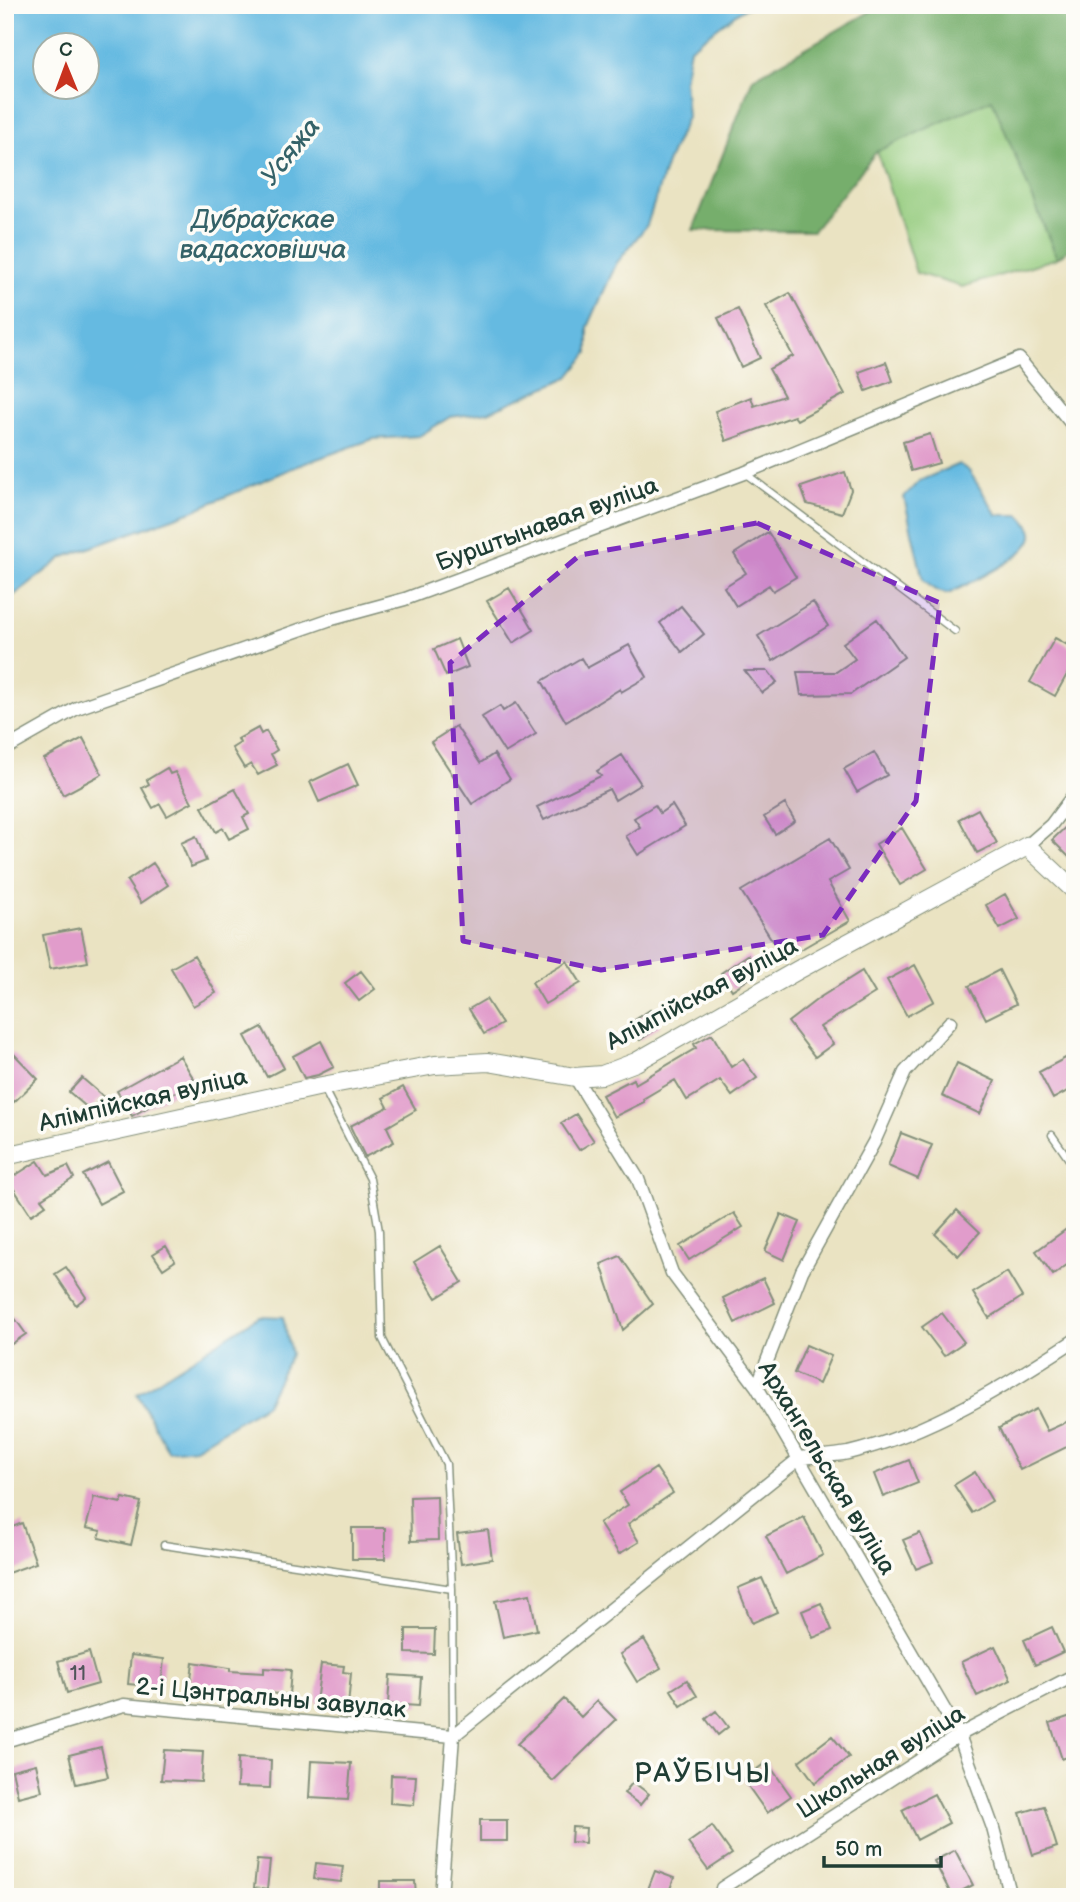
<svg xmlns="http://www.w3.org/2000/svg" width="1080" height="1902" viewBox="0 0 1080 1902" font-family="'Balsamiq Sans',sans-serif">
  <style>
    .green { fill: #93ca7c; stroke: #598458; stroke-width: 2 }
    .forest { fill: #76ae6c; stroke: #4a7650; stroke-width: 2 }
    .water { fill: #65bae1; stroke: #427c8a; stroke-width: 2; fill-rule: evenodd }
    .building { fill: #e19ccb }
    .lines { fill: none; stroke-linecap: round; stroke-linejoin: round }
    .lane-casing { stroke: #84907b; stroke-width: 9 }
    .street-casing { stroke: #84907b; stroke-width: 15 }
    .secondary-casing { stroke: #84907b; stroke-width: 20 }
    .lane { stroke: #fff; stroke-width: 6 }
    .street { stroke: #fff; stroke-width: 12 }
    .secondary { stroke: #fff; stroke-width: 18 }
    .marked { fill: #7b2cbf; fill-opacity: 0.2; stroke: #7b2cbf; stroke-width: 5; stroke-dasharray: 14 9; stroke-linejoin: round }
    .labels { text-anchor: middle; dominant-baseline: central; stroke-width: 7; stroke-linejoin: round; paint-order: stroke }
    .number-label { font-size: 21px; fill: #50555a }
    .street-label { font-size: 24px; fill: #1f3d34; stroke: #fdfcf7 }
    .water-label { font-size: 26px; font-style: italic; fill: #346268; stroke: #fdfcf7 }
    .quarter-label { font-size: 28px; letter-spacing: 2px; fill: #1f3d34; stroke: #fdfcf7 }
  </style>
  <rect width="100%" height="100%" fill="#fdfcf7"/>
  <filter id="ink" filterUnits="userSpaceOnUse"><feTurbulence type="fractalNoise" baseFrequency=".0143" numOctaves="2"/><feDisplacementMap in="SourceGraphic" scale="14" xChannelSelector="R" yChannelSelector="G"/><feConvolveMatrix kernelMatrix="1 2 1 2 8 2 1 2 1" color-interpolation-filters="sRGB"/></filter>
  <filter id="wash" filterUnits="userSpaceOnUse"><feTurbulence type="fractalNoise" baseFrequency=".00686" numOctaves="4" result="noise"/><feDisplacementMap in="SourceGraphic" scale="28" xChannelSelector="R" yChannelSelector="G"/><feGaussianBlur stdDeviation="1.57" result="paint"/><feColorMatrix in="noise" values="0 0 0 0 0 0 0 0 0 0 0 0 0 0 0 0 0 1.4 0 .05"/><feComposite in="paint" operator="in"/></filter>
  <g filter="url(#wash)">
    <rect width="100%" height="100%" fill="#eae3c2"/>
    <path class="green" d="M992,98l65,160 -95,29 -46,-14 -39,-122z"/>
    <path class="forest" d="M882,5h193v240l-18,13 -65,-159 -115,52 -64,80 -120,-1 60,-152z"/>
    <path class="water" d="M5,5h747l-12,6 -50,37 -6,32 3,37 -20,46 -20,62 -31,39 -28,63v26l-19,24 -81,35 -38,5 -31,19 -46,3 -76,27 -105,45 -128,46 -59,45zM46,46h42v42h-42z
      M959,464l10,7 28,44h23c5,5 11,11 12,18 3,22 -66,51 -84,61l-12,-3 -13,-11 -19,-83 15,-16z
      M259,1316l24,1 8,37 -25,50 -71,44 -27,3 -31,-57z"/>
    <g id="blocks">
      <path class="building" d="M790,293l55,101 -48,26 -3,-4 -68,25 -11,-30 36,-14 3,9 30,-10 -15,-27 24,-13 -27,-50z
        M738,309l22,49 -19,9 -23,-49z
        M886,362l7,19 -27,10 -7,-19z
        M930,434l9,29 -28,8 -8,-29z
        M845,472l6,18 -9,23 -35,-9 -6,-17z
        M768,532l28,45 -23,14 -4,-6 -33,21 -12,-19 22,-14 -12,-19z
        M509,588l25,42 -21,13 -26,-42z
        M813,602l15,24 -55,35 -15,-25z
        M681,606l23,28 -22,18 -22,-29z
        M877,619l27,38 -53,37 -50,1 -4,-23h39l19,-13 -12,-16z
        M1055,638l20,11v11l-20,36 -25,-14z
        M457,639l11,28 -22,9 -12,-27z
        M629,645l18,32 -26,15 -1,-3 -54,33 -24,-41 39,-23 6,10z
        M745,671h23l9,11 -15,11z
        M516,703l20,31 -31,19 -23,-36 18,-11 3,5z
        M456,726l24,37 14,-9 16,25 -38,25 -41,-62z
        M258,728l3,6 5,-3 11,19 -6,4 6,11 -19,10 -7,-11 -7,4 -12,-20 8,-5 -2,-4z
        M83,738l19,36 -39,21 -19,-36z
        M874,752l13,23 -30,17 -13,-23z
        M622,755l19,29 -26,16 -6,-11 -65,31 -7,-13 64,-31 -4,-5z
        M348,764l10,21 -39,17 -9,-20z
        M167,768l3,6 5,-2 17,30 -25,14 -7,-12 -7,4 -11,-20 7,-4 -2,-4z
        M235,789l14,25 -6,3 6,12 -20,10 -6,-11 -7,4 -14,-25z
        M785,804l10,17 -20,13 -11,-17z
        M655,805l5,8 12,-8 13,21 -47,29 -12,-19 14,-9 -6,-9z
        M978,809l19,34 -20,10 -18,-34z
        M1075,818v45l-23,-23z
        M902,828l25,41 -27,16 -24,-41z
        M196,836l10,25 -15,6 -10,-24z
        M830,838l19,32 -21,12 22,39 -66,38 -43,-68z
        M153,863l15,22 -27,18 -14,-22z
        M1005,894l14,25 -19,10 -14,-24z
        M81,928l7,34 -38,7 -7,-34z
        M194,955l22,38 -23,13 -22,-38z
        M748,955l11,17 -27,18 -11,-17z
        M567,961l14,22 -36,21 -13,-22z
        M915,965l19,36 -27,15 -20,-36z
        M999,970l17,34 -30,15 -17,-33z
        M361,971l14,18 -16,12 -14,-18z
        M862,971l13,22 -55,34 13,17 -18,13 -27,-35 31,-24z
        M486,999l16,25 -18,10 -15,-25z
        M650,1010l10,16 -20,14 -11,-16z
        M262,1027l22,41 -17,9 -22,-41z
        M712,1034l19,33 12,-8 14,19 -25,18 -12,-16 -33,20 -12,-20 -32,19 1,3 -30,15 -12,-22 31,-16 2,5 61,-36 -2,-4z
        M321,1041l13,26 -16,8 -14,3 -11,-22z
        M13,1053l25,26 -24,23 -9,-9v-33z
        M1075,1053v34l-22,12 -14,-27z
        M180,1056l15,25 -63,35 -15,-25z
        M957,1063l38,18 -15,33 -38,-18z
        M82,1078l21,18 -13,14 -21,-18z
        M403,1087l13,23 -29,17 7,15 -29,15 -15,-31 38,-19 -5,-9z
        M576,1114l18,27 -15,9 -18,-27z
        M901,1133l31,12 -14,34 -30,-13z
        M38,1161l9,14 21,-9 6,12 -33,21 5,6 -15,10 -23,-35z
        M108,1162l15,29 -24,13 -16,-29z
        M957,1210l23,22 -22,24 -23,-22z
        M734,1213l9,14 -54,33 -9,-14z
        M781,1214l19,8 -16,38 -19,-9z
        M1075,1223v36l-22,16 -17,-24z
        M166,1246l9,15 -12,8 -10,-15z
        M440,1246l22,36 -26,16 -22,-36z
        M620,1256l33,48 -30,26 -22,-66z
        M66,1267l20,30 -10,8 -21,-31z
        M1007,1272l15,25 -33,21 -16,-25z
        M763,1278l12,25 -40,20 -12,-25z
        M942,1313l22,29 -20,14 -22,-29z
        M14,1317l12,17 -16,11 -5,-7v-15z
        M806,1345l25,11 -12,28 -25,-11z
        M1036,1409l11,22 28,-13v25l-55,27 -21,-42z
        M909,1460l9,23 -35,14 -9,-23z
        M656,1468l17,25 -45,31 11,18 -20,12 -20,-31 29,-18 -8,-13z
        M975,1472l17,29 -20,12 -18,-28z
        M437,1496l1,44 -27,1 -1,-44z
        M94,1497l27,6 2,-5 18,4 -10,43 -32,-7 2,-7 -15,-3z
        M804,1517l19,38 -37,19 -20,-38z
        M22,1523l14,40 -28,10 -3,-8v-35z
        M352,1528h33v31h-33z
        M488,1530l4,29 -31,5 -4,-30z
        M920,1533l13,29 -17,7 -13,-29z
        M762,1578l15,34 -25,11 -14,-35z
        M530,1594l7,36 -34,7 -8,-36z
        M821,1603l11,27 -19,8 -11,-27z
        M1052,1627l11,25 -28,13 -11,-25z
        M406,1629h29l-1,25 -28,-1z
        M644,1639l17,29 -24,14 -17,-28z
        M995,1646l16,34 -34,16 -16,-34z
        M89,1652l9,32 -31,9 -9,-32z
        M131,1655l33,4 -3,28 -33,-3z
        M193,1662l37,6v3l34,2v-5l27,2 -2,25 -62,-6v5l-37,-5z
        M321,1664l23,2 -1,6 8,1 -3,33 -32,-3z
        M390,1675l31,2 -2,29 -31,-2z
        M687,1680l10,16 -16,10 -10,-16z
        M564,1699l17,18 16,-16 19,19 -63,61 -36,-37z
        M716,1711l12,16 -10,8 -12,-16z
        M1071,1716l4,10v28l-13,5 -12,-36z
        M832,1736l17,21 -34,26 -16,-22z
        M101,1747l7,30 -32,7 -7,-29z
        M164,1750l39,2 -2,30 -40,-2z
        M238,1758l33,2 -1,28 -33,-1z
        M311,1761l40,2 -3,37 -39,-2z
        M767,1762l24,34 -24,17 -24,-34z
        M36,1764l6,27 -24,6 -6,-27z
        M391,1775l25,1 -2,29 -24,-2z
        M633,1782l16,12 -9,11 -16,-12z
        M934,1794l15,29 -32,17 -15,-30z
        M1044,1806l13,41 -24,8 -13,-42z
        M480,1820h27v21h-27z
        M712,1826l20,28 -24,16 -20,-27z
        M572,1827l14,1 -1,15 -14,-1z
        M955,1850l18,35 -21,11 -18,-35z
        M257,1860l13,1 -3,29 -13,-2z
        M316,1863l27,3 -2,16 -27,-3z
        M655,1871l19,7 -7,19h-22z
        M380,1881h35l1,16h-36z"/>
    </g>
  </g>
  <g filter="url(#ink)">
    <use href="#blocks" fill-opacity="0" stroke="#84907b" stroke-width="2"/>
    <g class="lines">
      <defs>
        <path id="lane" d="M746,474l209,157
          M323,1087l47,92 9,52 3,107 64,126 6,125 1,146
          M1052,1135l23,33
          M164,1545l288,44"/>
        <path id="street" d="M5,749l72,-41 251,-88 77,-21 339,-126 275,-114 56,69
          M1027,846l24,-21 24,-32
          M575,1077l63,102 34,94 85,114 202,348 34,93 18,69
          M757,1387l45,-116 72,-129 31,-70 45,-50
          M453,1736l347,-278c16,-2 33,-2 48,-5 83,-20 157,-67 227,-113
          M5,1741l119,-36 329,31
          M441,1897l12,-161
          M721,1897l1,-9 237,-153 116,-60"/>
        <path id="secondary" d="M5,1156l317,-70 113,-21 53,-3 87,15 27,-2 34,-13 162,-92 229,-124 48,45"/>
      </defs>
      <use href="#lane" class="lane-casing"/>
      <use href="#street" class="street-casing"/>
      <use href="#secondary" class="secondary-casing"/>
      <use href="#lane" class="lane"/>
      <use href="#street" class="street"/>
      <use href="#secondary" class="secondary"/>
    </g>
  </g>
  <path class="marked" d="M757,523l183,80 -24,198 -93,134 -222,35 -138,-29 -13,-278 130,-108z"/>
  <g class="labels">
    <g class="number-label">
      <text x="78" y="1673">11</text>
    </g>
    <g class="street-label">
      <text transform="translate(547 524) rotate(-20)">Бурштынавая вуліца</text>
      <text transform="translate(702 994) rotate(-28)">Алімпійская вуліца</text>
      <text transform="translate(143 1100) rotate(-13)">Алімпійская вуліца</text>
      <text transform="translate(827 1468) rotate(59)">Архангельская вуліца</text>
      <text transform="translate(271 1698) rotate(5)">2-і Цэнтральны завулак</text>
      <text transform="translate(881 1762) rotate(-32)">Школьная вуліца</text>
    </g>
    <g class="water-label">
      <text transform="translate(291 152) rotate(-51)">Усяжа</text>
      <text x="263" y="220">Дубраўскае<tspan x="263" dy="30">вадасховішча</tspan></text>
    </g>
    <g class="quarter-label">
      <text x="703" y="1773">РАЎБІЧЫ</text>
    </g>
  </g>
  <rect width="1080" height="1902" fill="none" stroke="#fdfcf7" stroke-width="28"/>
  <g transform="translate(66 66) rotate(359)"><circle r="33" fill="#fdfcf7" stroke="#a4b0a9" stroke-width="2"/>
  <path d="M0-5L12 26L0 18L-12 26Z" fill="#c8321e"/>
  <text y="-10" font-size="19" font-weight="bold" text-anchor="middle" fill="#1f3d34">С</text>
  </g>
  <path d="M824 1856v10h117v-10" fill="none" stroke="#1f3d34" stroke-width="3.5"/>
  <text x="835" y="1856" font-size="21" fill="#1f3d34" stroke="#fdfcf7" stroke-width="5" paint-order="stroke">50 m</text>
</svg>
